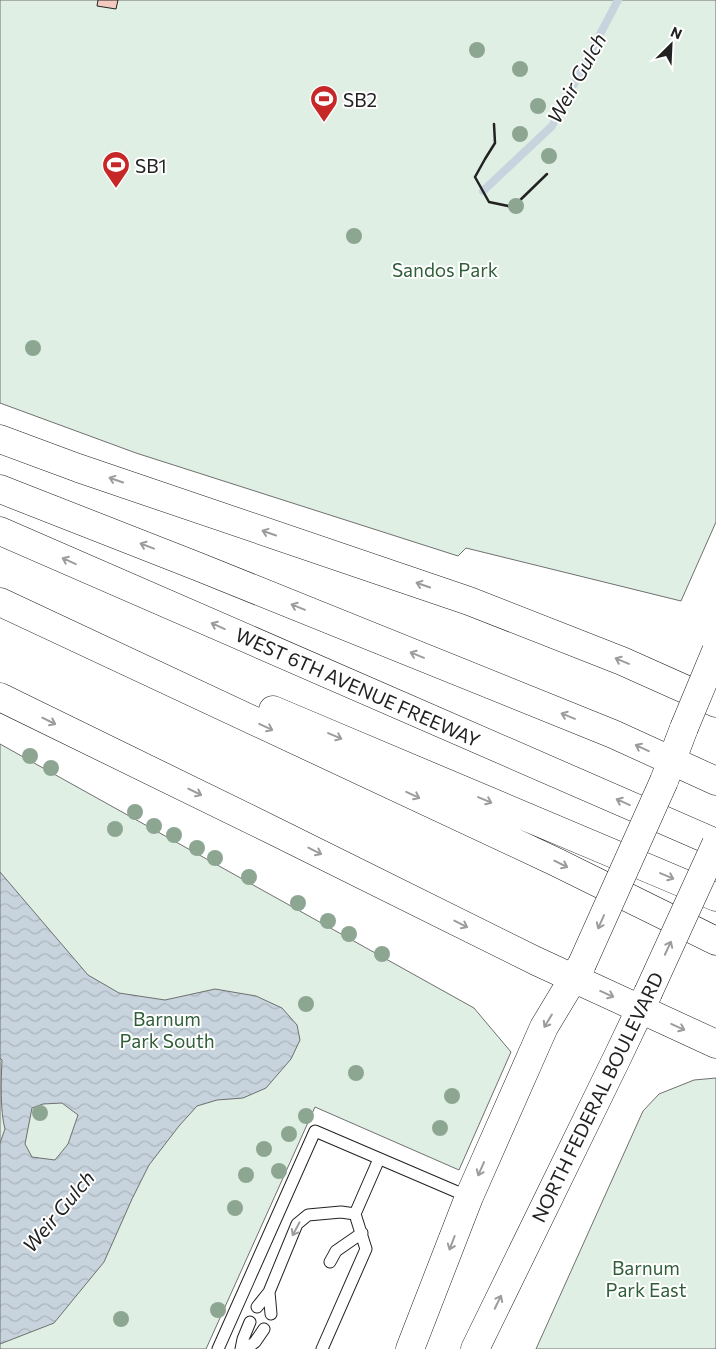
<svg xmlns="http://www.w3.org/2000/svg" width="716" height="1349" viewBox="0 0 716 1349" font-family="Commissioner,sans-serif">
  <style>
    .park { fill: #e0efe3; stroke: #6f6f6f }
    .water { fill: url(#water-waves); stroke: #6f6f6f; fill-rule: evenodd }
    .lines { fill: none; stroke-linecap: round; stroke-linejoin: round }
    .stream { stroke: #c7d3dd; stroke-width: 8 }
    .building { fill: #f3c9c0; stroke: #222 }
    .service-casing { stroke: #222; stroke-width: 13 }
    .primary-casing { stroke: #222; stroke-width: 29 }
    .motorway-casing { stroke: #222; stroke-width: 29 }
    .service { stroke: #fff; stroke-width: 11 }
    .primary { stroke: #fff; stroke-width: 28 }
    .motorway { stroke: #fff; stroke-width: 28 }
    .primary-bridge-casing { stroke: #222; stroke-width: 29; stroke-linecap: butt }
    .primary-bridge { stroke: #fff; stroke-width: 28 }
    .wall { stroke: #222; stroke-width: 2.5 }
    .tree { fill: #8da692 }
    .oneway { stroke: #9c9c9c }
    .labels { text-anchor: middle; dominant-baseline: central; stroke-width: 4; stroke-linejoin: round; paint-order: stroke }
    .poi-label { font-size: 19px; fill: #222; stroke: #fff; text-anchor: start }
    .park-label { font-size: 19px; fill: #2f5e38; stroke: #fff }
    .street-label { font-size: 19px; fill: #222; stroke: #fff }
    .water-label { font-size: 20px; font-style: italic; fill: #222; stroke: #fff }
  </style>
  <defs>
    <pattern id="water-waves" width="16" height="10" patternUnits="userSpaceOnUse" patternTransform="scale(1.25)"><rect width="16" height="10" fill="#c7d3dd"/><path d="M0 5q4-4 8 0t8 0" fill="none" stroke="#abb5bd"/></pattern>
  </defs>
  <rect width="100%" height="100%" fill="#fff"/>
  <path class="park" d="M0,0h716v522l-35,79 -215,-53 -8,8 -322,-103 -136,-50z
    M0,744l474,264 37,44 -52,118 -144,-63 -109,242h-206z
    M716,1078v271h-180l107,-238 16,-17 35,-14z"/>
  <path class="water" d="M0,872l88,103 31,18 46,7 50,-11 41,7 26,12 15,17 3,15 -9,19 -25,29 -23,10 -26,2 -20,6 -18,20 -30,39 -17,34 -28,63 -50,61 -54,21v-201l5,-14c-5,-18 -4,-49 -3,-69l-2,-2zM62,1103l16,12 -10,29 -13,16 -23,-3 -7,-13 7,-36 11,-4z"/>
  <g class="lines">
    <path class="stream" d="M483,191l69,-65 66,-126"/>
  </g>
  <path class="building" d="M98,0h20l-2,9 -19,-3z"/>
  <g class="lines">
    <defs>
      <path id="service" d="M330,1262l6,-11 26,-18
        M269,1292l2,22
        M257,1307l12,-15 28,-68 11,-9 33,-3 14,2
        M218,1349l97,-218 154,66
        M241,1349l2,-10 7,-17
        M246,1349l9,-7 9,-13
        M322,1349l44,-100 -11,-35 24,-55"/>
      <path id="primary" d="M664,781l20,-53
        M410,1349l59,-152 75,-170 38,-63
        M475,1349l142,-291 31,-65"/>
      <path id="motorway" d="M0,439l78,29 391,133 153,60 94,42
        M0,489l199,78 414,167 103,47
        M0,531l716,312
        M0,602l556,260 160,79
        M0,697l272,133 264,131 180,83
        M273,710l443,187"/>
    </defs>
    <use href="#service" class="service-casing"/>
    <use href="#primary" class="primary-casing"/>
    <use href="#motorway" class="motorway-casing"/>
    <use href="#service" class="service"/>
    <use href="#primary" class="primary"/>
    <use href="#motorway" class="motorway"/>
    <defs>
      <path id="primary-bridge" d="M684,728l32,-77
        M582,964l82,-183
        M648,993l68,-149"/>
    </defs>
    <use href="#primary-bridge" class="primary-bridge-casing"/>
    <use href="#primary-bridge" class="primary-bridge"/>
    <path class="wall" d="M494,124l1,19 -10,16 -10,18 14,25 24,5 34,-33"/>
  </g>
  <g class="tree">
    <circle cx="477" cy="50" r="8"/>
    <circle cx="520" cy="69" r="8"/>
    <circle cx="538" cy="106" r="8"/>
    <circle cx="520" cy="134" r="8"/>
    <circle cx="549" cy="156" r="8"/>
    <circle cx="516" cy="206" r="8"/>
    <circle cx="354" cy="236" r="8"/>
    <circle cx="33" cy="348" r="8"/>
    <circle cx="30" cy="756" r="8"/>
    <circle cx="51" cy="768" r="8"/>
    <circle cx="135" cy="812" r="8"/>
    <circle cx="154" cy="826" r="8"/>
    <circle cx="115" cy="829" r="8"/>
    <circle cx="174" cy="835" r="8"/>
    <circle cx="197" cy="848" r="8"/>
    <circle cx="215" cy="858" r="8"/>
    <circle cx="249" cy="877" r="8"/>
    <circle cx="298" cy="903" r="8"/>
    <circle cx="328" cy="921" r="8"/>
    <circle cx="349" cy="934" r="8"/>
    <circle cx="382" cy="954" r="8"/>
    <circle cx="306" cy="1004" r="8"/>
    <circle cx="356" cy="1073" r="8"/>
    <circle cx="452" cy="1096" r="8"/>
    <circle cx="40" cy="1113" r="8"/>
    <circle cx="306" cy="1116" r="8"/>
    <circle cx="440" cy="1128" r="8"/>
    <circle cx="289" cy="1134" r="8"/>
    <circle cx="264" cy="1149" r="8"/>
    <circle cx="279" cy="1171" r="8"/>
    <circle cx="246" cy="1175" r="8"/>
    <circle cx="235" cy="1208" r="8"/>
    <circle cx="218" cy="1310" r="8"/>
    <circle cx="121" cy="1319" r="8"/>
  </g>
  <defs><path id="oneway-shaft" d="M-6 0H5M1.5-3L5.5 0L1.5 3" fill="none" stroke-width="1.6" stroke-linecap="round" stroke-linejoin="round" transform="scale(1.25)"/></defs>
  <g class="oneway">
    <use href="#oneway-shaft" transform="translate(116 480) rotate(-161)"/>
    <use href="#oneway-shaft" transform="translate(269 533) rotate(-161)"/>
    <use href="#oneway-shaft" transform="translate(147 546) rotate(-159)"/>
    <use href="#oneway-shaft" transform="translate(69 561) rotate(-156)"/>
    <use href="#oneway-shaft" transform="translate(423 585) rotate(-161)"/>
    <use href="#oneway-shaft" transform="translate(298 607) rotate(-158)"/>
    <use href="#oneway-shaft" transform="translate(218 626) rotate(-156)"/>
    <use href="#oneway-shaft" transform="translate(417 655) rotate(-158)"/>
    <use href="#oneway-shaft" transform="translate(622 661) rotate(-157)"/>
    <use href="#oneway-shaft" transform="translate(568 716) rotate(-158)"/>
    <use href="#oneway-shaft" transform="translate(49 721) rotate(26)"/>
    <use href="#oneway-shaft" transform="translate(266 727) rotate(25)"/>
    <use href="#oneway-shaft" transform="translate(335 736) rotate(23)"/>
    <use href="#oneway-shaft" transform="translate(642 748) rotate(-155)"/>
    <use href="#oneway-shaft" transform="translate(195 792) rotate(26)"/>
    <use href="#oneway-shaft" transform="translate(413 795) rotate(25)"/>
    <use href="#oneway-shaft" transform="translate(485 800) rotate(23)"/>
    <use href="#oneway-shaft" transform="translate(623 802) rotate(-156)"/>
    <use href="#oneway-shaft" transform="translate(315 851) rotate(27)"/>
    <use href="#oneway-shaft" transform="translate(561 864) rotate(26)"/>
    <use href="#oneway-shaft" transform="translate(667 876) rotate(23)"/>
    <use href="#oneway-shaft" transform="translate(601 922) rotate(114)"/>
    <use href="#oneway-shaft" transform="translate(461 924) rotate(27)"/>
    <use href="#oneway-shaft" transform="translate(668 948) rotate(-65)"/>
    <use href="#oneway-shaft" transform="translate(607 994) rotate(24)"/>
    <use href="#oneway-shaft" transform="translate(548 1021) rotate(121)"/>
    <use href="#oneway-shaft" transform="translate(678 1027) rotate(24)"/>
    <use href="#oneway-shaft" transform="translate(481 1169) rotate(114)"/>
    <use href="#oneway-shaft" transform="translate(296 1229) rotate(118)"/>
    <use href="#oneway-shaft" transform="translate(452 1243) rotate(111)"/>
    <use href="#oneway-shaft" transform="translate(498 1302) rotate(-64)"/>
  </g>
  <defs>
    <symbol id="stadium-pin" viewBox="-11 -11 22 30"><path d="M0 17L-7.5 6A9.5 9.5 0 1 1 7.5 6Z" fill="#c62828" stroke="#fff"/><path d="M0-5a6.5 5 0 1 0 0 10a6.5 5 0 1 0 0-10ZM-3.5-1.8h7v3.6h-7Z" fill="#fff"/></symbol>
  </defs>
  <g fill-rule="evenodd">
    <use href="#stadium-pin" x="308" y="83" width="32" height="43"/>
    <use href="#stadium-pin" x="100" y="149" width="32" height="43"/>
  </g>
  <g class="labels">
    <g class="poi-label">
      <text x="343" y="99">SB2</text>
      <text x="135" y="165">SB1</text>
    </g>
    <g class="park-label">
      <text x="445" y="269">Sandos Park</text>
      <text x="167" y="1018">Barnum<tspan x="167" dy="22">Park South</tspan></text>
      <text x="646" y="1267">Barnum<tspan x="646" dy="22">Park East</tspan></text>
    </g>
    <g class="street-label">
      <text transform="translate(358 687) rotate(24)">WEST 6TH AVENUE FREEWAY</text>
      <text transform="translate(597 1097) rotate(-64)">NORTH FEDERAL BOULEVARD</text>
    </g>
    <g class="water-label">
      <text transform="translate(576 78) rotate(-61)">Weir Gulch</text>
      <text transform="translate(58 1211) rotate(-50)">Weir Gulch</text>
    </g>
  </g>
  <g transform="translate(671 45) rotate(24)" stroke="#ffffff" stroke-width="4" paint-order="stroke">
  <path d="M0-4L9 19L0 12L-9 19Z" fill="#222222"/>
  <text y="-8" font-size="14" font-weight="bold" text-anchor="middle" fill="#222222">N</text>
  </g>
</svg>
